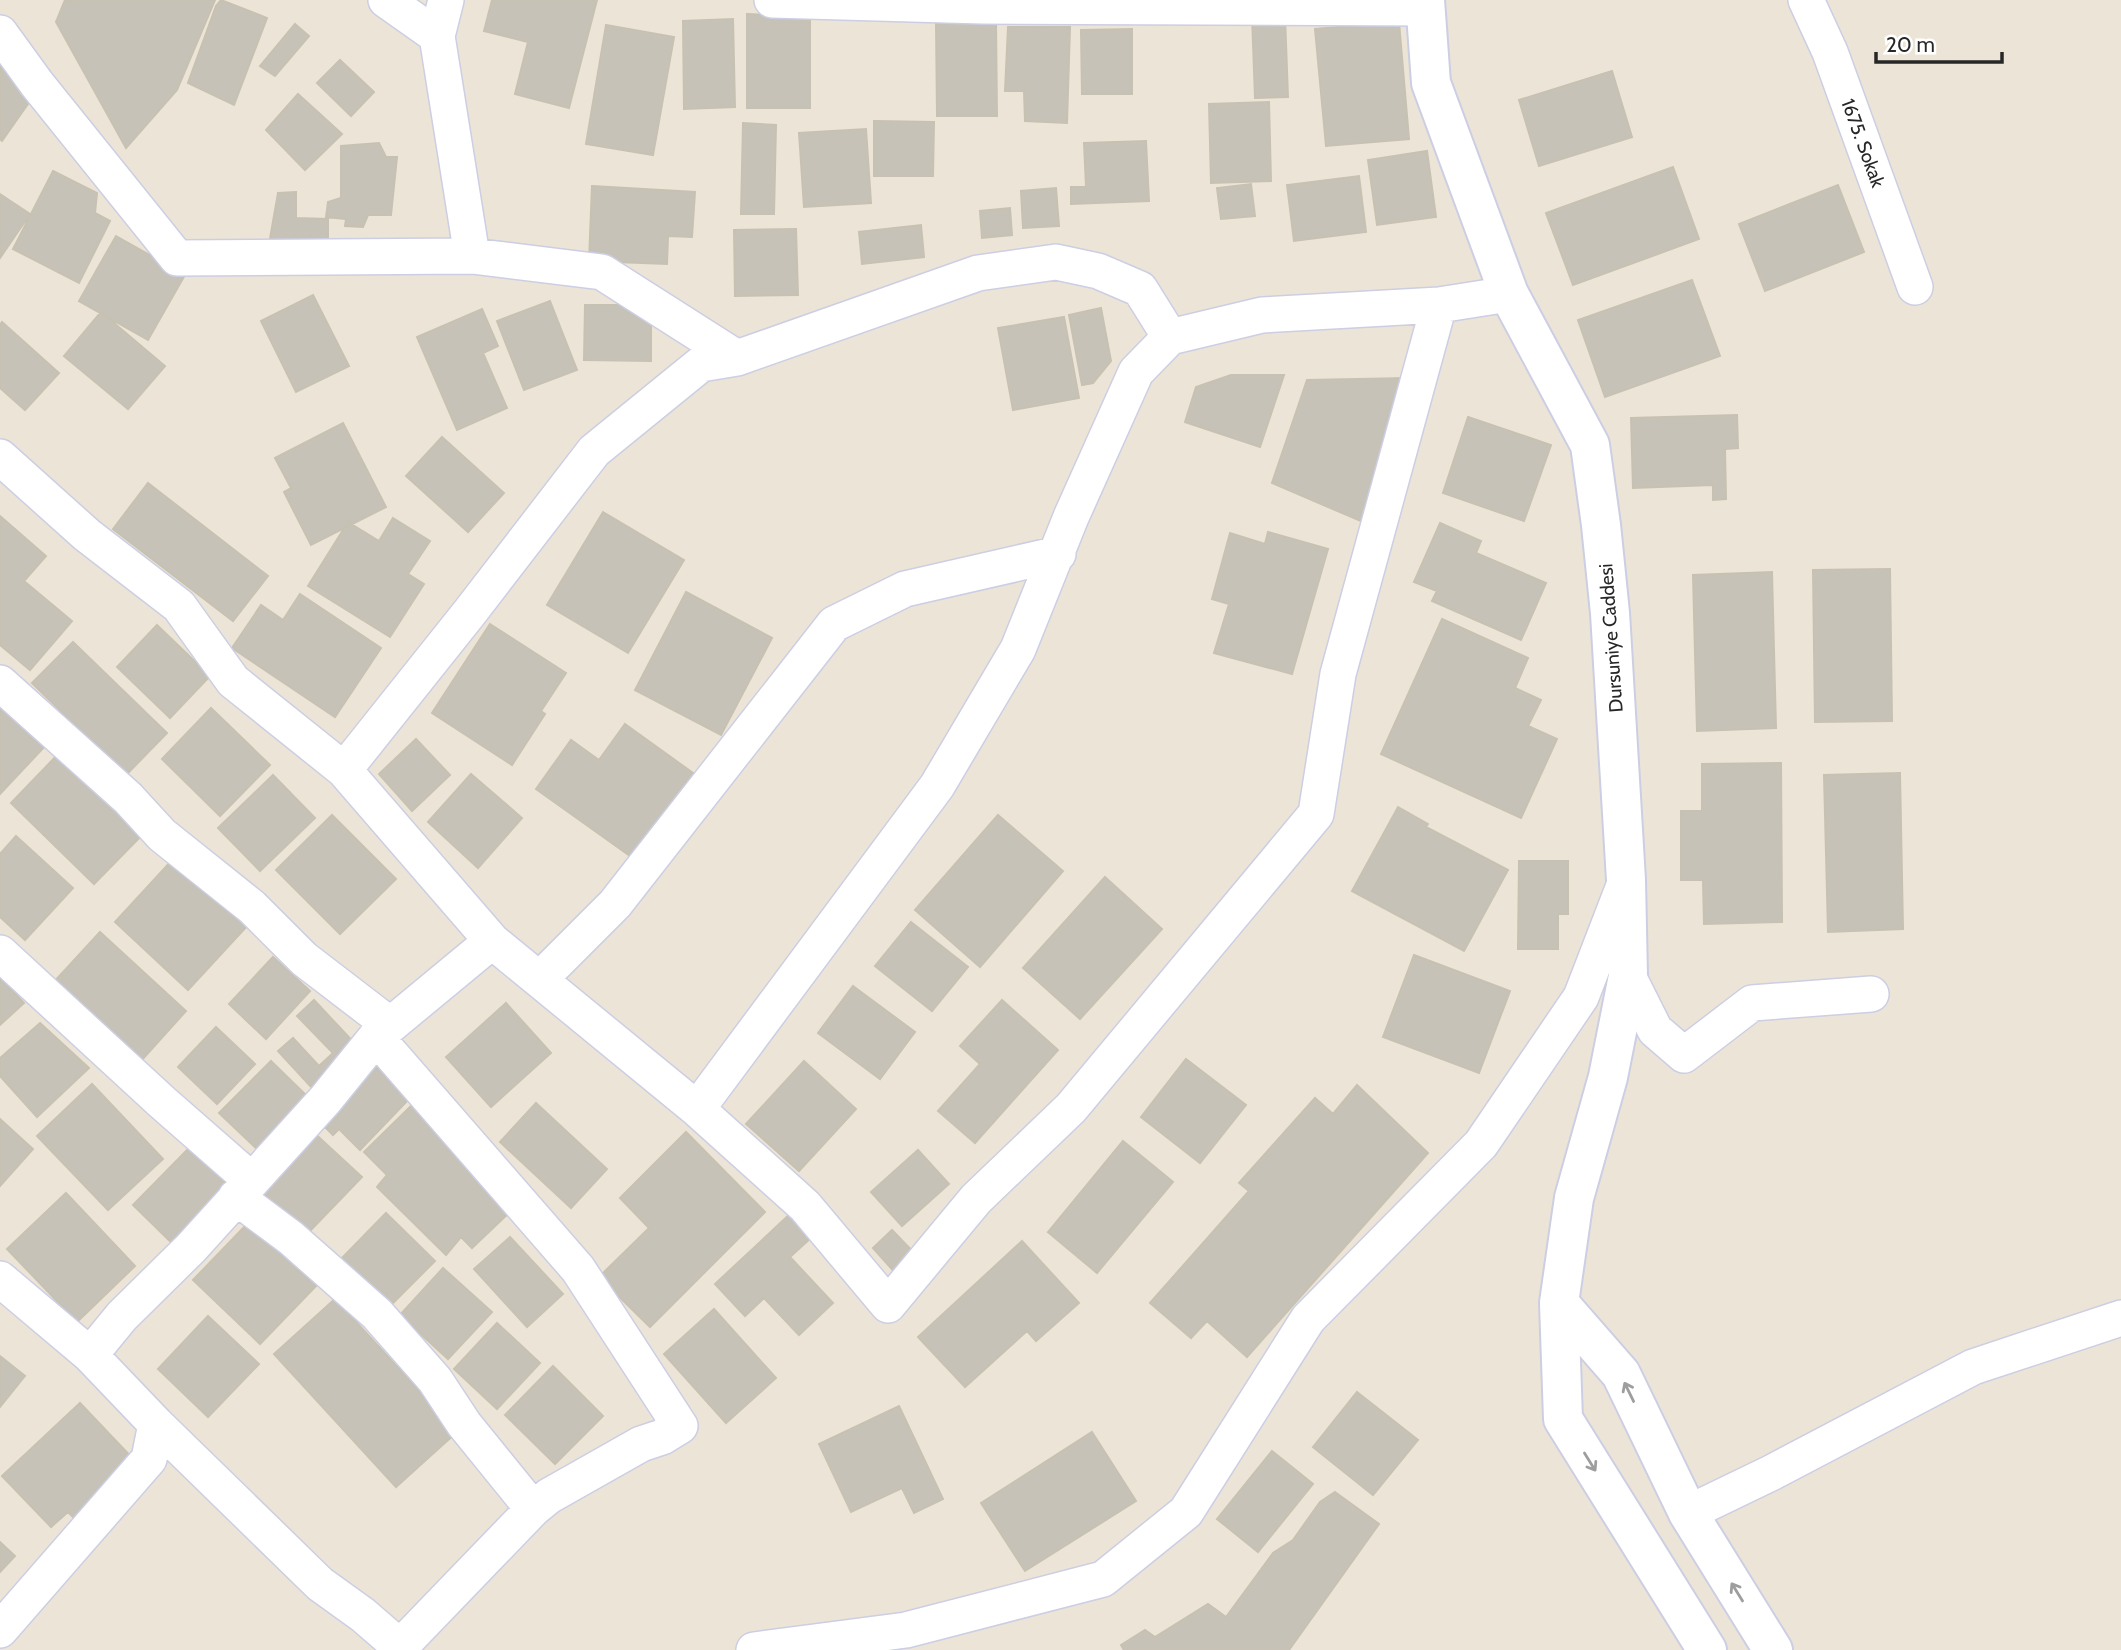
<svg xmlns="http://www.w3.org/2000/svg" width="2121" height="1650" viewBox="0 0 2121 1650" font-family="Cabin,sans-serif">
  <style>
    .building { fill: #c7c2b7; stroke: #c7c1b1; stroke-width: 2 }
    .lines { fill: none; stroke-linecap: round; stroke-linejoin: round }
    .street-casing { stroke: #cccee3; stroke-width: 38 }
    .secondary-casing { stroke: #cccee3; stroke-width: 42 }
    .street { stroke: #fff; stroke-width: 35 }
    .secondary { stroke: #fff; stroke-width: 38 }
    .oneway { stroke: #9e9e9e }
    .labels { text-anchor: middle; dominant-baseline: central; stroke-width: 7; stroke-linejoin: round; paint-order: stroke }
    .street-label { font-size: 19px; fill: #272727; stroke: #fff }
  </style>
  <rect width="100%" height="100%" fill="#ece5d7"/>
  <path class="building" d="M65,0h150l-38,90 -51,58 -70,-126z
    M221,0l46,18 -33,87 -46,-22 28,-77z
    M492,0h105l-28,108 -54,-14 13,-52 -44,-11z
    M747,14l63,3v91h-63z
    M1252,16h33l3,81 -33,1z
    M733,19l2,88 -51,2 -1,-88z
    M996,22l1,94h-60l-1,-93z
    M1399,22l10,117 -83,7 -11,-117z
    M295,24l14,12 -34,40 -15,-10z
    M606,25l68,12 -21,118 -67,-11z
    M1008,27h62l-3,96 -42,-2 -1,-30h-19z
    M1132,29v65h-50l-1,-64z
    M340,60l34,32 -23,24 -34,-33z
    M0,65l37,26 -35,50 -2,-2z
    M1612,71l20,66 -93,29 -20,-66z
    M298,94l44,40 -37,36 -39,-40z
    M1269,102l2,79 -60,2 -2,-79z
    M874,121l60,1 -1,54h-59z
    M743,123l33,2 -2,89h-33z
    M866,129l5,74 -67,4 -5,-74z
    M1146,141l3,60 -78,3v-17h15l-2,-44z
    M379,143l7,14h11l-6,58h-23l-5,12 -18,-1 1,-7 -20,-2 2,-15 13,-4v-52z
    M1427,151l9,66 -59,8 -9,-65z
    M1673,167l26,72 -126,46 -27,-72z
    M53,171l44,22 -2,20 15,8 -31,62 -66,-34z
    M1359,176l7,56 -72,9 -7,-56z
    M1251,184l4,32 -34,3 -4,-31z
    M1838,185l26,67 -99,39 -26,-67z
    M592,186l103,6 -3,45 -24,-1 -1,28 -78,-3z
    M1056,188l3,38 -36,2 -2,-37z
    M296,192v26l32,1v34l-60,-3 10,-57z
    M0,194l30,20 -30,44z
    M1010,208l2,27 -30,3 -2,-27z
    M921,225l3,32 -62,7 -3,-32z
    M796,229l2,66 -63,1 -1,-66z
    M116,236l69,39 -37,65 -69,-39z
    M1692,280l28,76 -115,41 -27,-77z
    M313,295l36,71 -53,26 -35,-71z
    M550,301l27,69 -53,20 -27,-69z
    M585,305h66v56l-67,-1z
    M1101,308l10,53 -18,22 -11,2 -13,-70z
    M482,309l16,37 -15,7 24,55 -50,22 -40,-93z
    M101,312l64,54 -37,43 -64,-53z
    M1064,317l15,81 -66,12 -15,-82z
    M2,322l57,51 -34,37 -25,-22v-63z
    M1231,375h53l-24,72 -75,-25 11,-35z
    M1408,378l-45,144 -91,-39 35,-103z
    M1737,415l1,33 -13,1 1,50 -13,1v-15l-80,3 -2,-70z
    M1468,417l83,28 -27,76 -81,-28z
    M343,423l43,84 -75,38 -27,-53 7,-4 -16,-30z
    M442,437l62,56 -36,39 -62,-56z
    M148,483l120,93 -35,45 -120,-92z
    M603,512l81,48 -56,93 -81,-48z
    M0,516l46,40 -22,25 48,40 -42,49 -30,-25z
    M393,518l37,23 -22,33 16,10 -34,53 -82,-51 40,-64 31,19z
    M1440,523l41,18 -5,12 70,30 -25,57 -89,-39 5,-10 -23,-9z
    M1268,532l60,17 -36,125 -78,-21 15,-49 -17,-5 18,-66 35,11z
    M1890,569l2,152 -77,1 -2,-152z
    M1772,572l4,156 -79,3 -4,-156z
    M686,592l86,46 -51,97 -86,-45z
    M300,594l81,54 -46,69 -103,-69 29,-43 22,15z
    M1442,619l86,39 -13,30 26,12 -13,26 29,13 -36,79 -140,-64z
    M490,624l76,49 -25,38 4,3 -33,51 -80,-52z
    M157,625l53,51 -40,42 -53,-51z
    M73,642l94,91 -41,42 -94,-92z
    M0,702l46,43 -46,49z
    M211,708l59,57 -50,51 -58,-57z
    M625,724l68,49 -60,85 -97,-69 35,-49 28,20z
    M416,739l34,36 -38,36 -33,-37z
    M63,749l83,82 -52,53 -83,-81z
    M1781,763l1,159 -78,2 -1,-44h-22v-69h21v-47z
    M1900,773l3,156 -75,3 -4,-157z
    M471,774l51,44 -44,50 -50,-46z
    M273,775l42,43 -55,53 -42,-43z
    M1398,807l30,17 -2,3 82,43 -44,81 -112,-60z
    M332,815l64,64 -56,55 -64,-64z
    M998,815l65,56 -83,96 -65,-57z
    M16,836l57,52 -48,52 -25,-23v-63z
    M175,857l73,68 -60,65 -73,-68z
    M1519,861h49v53h-10v35h-40z
    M1105,877l57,52 -82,90 -57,-51z
    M911,922l57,45 -36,44 -57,-45z
    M100,932l86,79 -46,51 -87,-79z
    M1414,955l96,36 -31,82 -96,-36z
    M273,957l37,34 -44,48 -37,-35z
    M0,977l24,26 -24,22z
    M853,986l62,46 -35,47 -62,-46z
    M314,1000l45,48 -45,42 -36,-39 15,-13 26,28 14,-13 -36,-37z
    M1002,1000l56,50 -83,93 -37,-32 42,-47 -20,-18z
    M506,1003l45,50 -60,54 -45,-50z
    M40,1023l49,45 -52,49 -37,-41v-18z
    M216,1027l39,37 -38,40 -39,-37z
    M1186,1059l60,46 -46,58 -59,-46z
    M271,1061l40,39 -51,52 -41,-39z
    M804,1061l52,48 -57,62 -53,-47z
    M375,1065l34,34 -49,51 -21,-21 -6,6 -13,-13z
    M92,1084l71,75 -55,51 -71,-74z
    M1357,1085l71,68 -181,204 -40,-36 -16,17 -41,-35 99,-112 -10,-8 76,-85 18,16z
    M536,1103l71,66 -36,39 -71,-66z
    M412,1105l101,104 -41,39 -11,-11 -15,18 -69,-68 10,-12 -23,-23z
    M0,1119l33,30 -33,37z
    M311,1130l51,47 -56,58 -49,-47z
    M686,1132l79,80 -115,115 -51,-50 50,-49 -29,-30z
    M1123,1141l50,41 -76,91 -49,-41z
    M194,1143l43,41 -62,62 -42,-41z
    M918,1150l31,34 -47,42 -31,-34z
    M66,1193l69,73 -58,56 -70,-73z
    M386,1213l49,48 -46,46 -48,-48z
    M790,1214l22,23 -22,20 43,46 -34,32 -35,-37 -19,18 -30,-32z
    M249,1222l67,64 -56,58 -67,-64z
    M892,1230l27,28 -21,18 -25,-28z
    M510,1237l53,57 -36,33 -53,-58z
    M1022,1241l57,62 -43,38 -9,-10 -62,56 -47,-50z
    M443,1268l49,44 -44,47 -48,-44z
    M335,1299l122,133 -61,55 -122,-133z
    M714,1309l62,69 -50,45 -62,-69z
    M208,1316l51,48 -51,53 -50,-48z
    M497,1323l43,40 -43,46 -43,-40z
    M0,1356l25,20 -25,31z
    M553,1366l50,50 -48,48 -50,-49z
    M1357,1392l61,48 -45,55 -60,-48z
    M80,1403l57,60 -61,57 -8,-8 -17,15 -49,-51z
    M899,1406l44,93 -29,14 -12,-25 -51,24 -32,-68z
    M1092,1432l44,69 -111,70 -44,-68z
    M1272,1451l41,33 -55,68 -41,-33z
    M1335,1492l44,32 -90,126h-165l-3,-5 24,-15 10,7 53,-33 18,13 47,-64 20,-13 27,-38z
    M0,1542l15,14 -15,16z"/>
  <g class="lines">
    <defs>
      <path id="street" d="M386,0l51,36
        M446,0l-9,36 35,220
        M772,0l210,6 444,2
        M1806,0l24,52 85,235
        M0,33l37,51 140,174 295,-2 130,16 135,86
        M0,457l87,78 92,71 54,75 111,89 148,171 205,168 108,97 83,99 88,-106 95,-91 245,-294 22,-140 101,-369
        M0,683l128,115 34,37 90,72 52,52 86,66
        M344,770l126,-158 124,-161 107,-87 36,-6 241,-85 78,-11 42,9 42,18 30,48
        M0,953l162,149 89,78
        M1628,976l27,54 29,25 68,-52 119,-9
        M542,982l9,-14 64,-64 219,-280 71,-35 153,-35
        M697,1109l240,-323 81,-137 53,-132 65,-145 34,-35 92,-22 177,-10 70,-11
        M236,1197l55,41 86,76 58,66 29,44 69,85
        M0,1279l90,76 66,69 -7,35 -149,171
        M90,1355l32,-39 69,-68 134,-148 51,-63 116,-96
        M156,1424l164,160 43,31 37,32 133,-138 16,-13 92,-52 21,-7 18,-11 -102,-157 -202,-232
        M1688,1513l83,-40 202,-106 148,-49
        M754,1650l152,-20 197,-51 83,-67 122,-193 173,-175 100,-147 44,-114"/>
      <path id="secondary" d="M1425,0l6,83 78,211 81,151 11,80 9,88 16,267 2,96 -20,101 -34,121 -15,105 4,116 144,231
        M1559,1303l62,71 67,139 85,137"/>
    </defs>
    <use href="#street" class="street-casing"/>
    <use href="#secondary" class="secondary-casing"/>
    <use href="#street" class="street"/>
    <use href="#secondary" class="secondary"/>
  </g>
  <defs><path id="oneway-shaft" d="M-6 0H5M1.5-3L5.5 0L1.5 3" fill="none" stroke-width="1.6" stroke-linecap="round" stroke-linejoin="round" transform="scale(1.75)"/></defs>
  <g class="oneway">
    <use href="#oneway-shaft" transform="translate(1629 1392) rotate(-116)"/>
    <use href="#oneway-shaft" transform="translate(1590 1462) rotate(58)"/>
    <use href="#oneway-shaft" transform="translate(1737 1592) rotate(-122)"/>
  </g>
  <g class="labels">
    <g class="street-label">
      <text transform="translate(1863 143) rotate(70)">1675. Sokak</text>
      <text transform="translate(1611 638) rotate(-94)">Dursuniye Caddesi</text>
    </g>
  </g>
  <path d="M1876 52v10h126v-10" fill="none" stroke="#272727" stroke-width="3.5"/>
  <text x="1886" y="52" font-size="21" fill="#272727" stroke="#ffffff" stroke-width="5" paint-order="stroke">20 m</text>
</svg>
